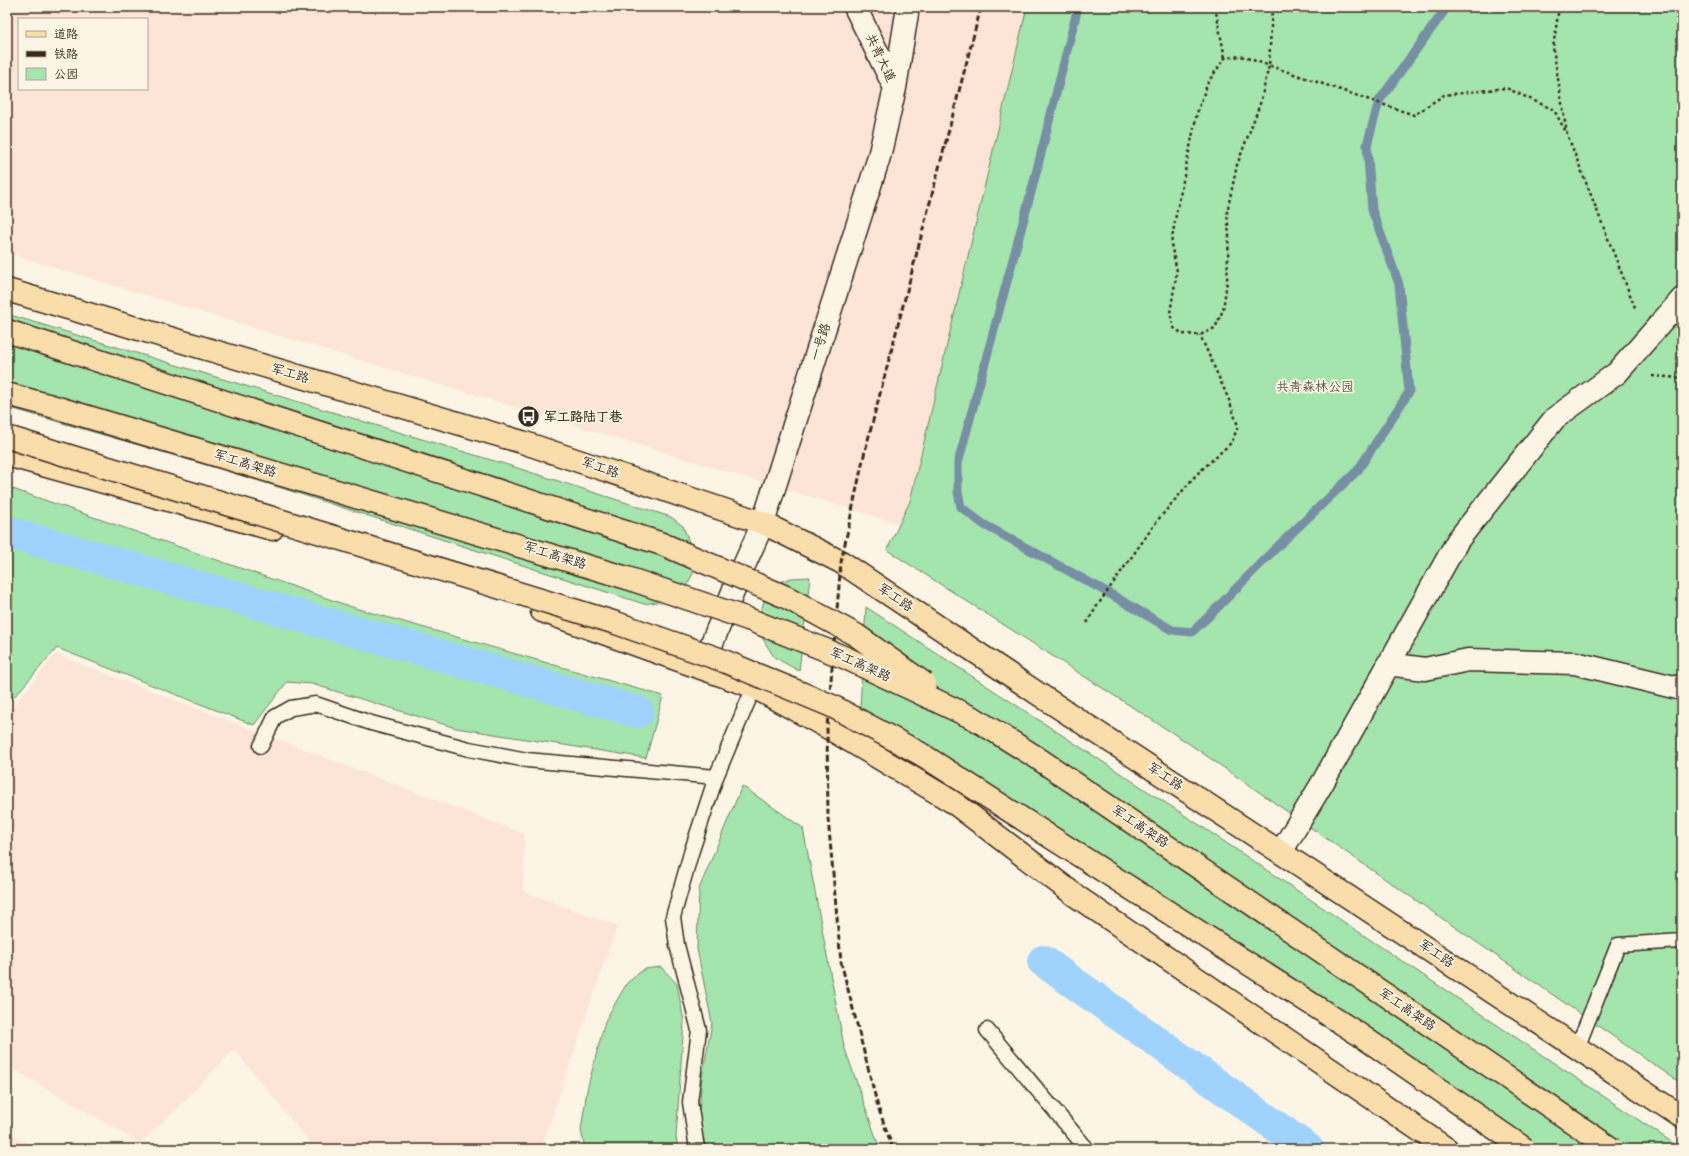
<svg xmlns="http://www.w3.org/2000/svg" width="1689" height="1156" viewBox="0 0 1689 1156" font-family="Kalam,'LXGW WenKai TC',sans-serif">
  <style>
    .built { fill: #fce5d7; fill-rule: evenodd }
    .green { fill: #a4e4ad; stroke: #708766 }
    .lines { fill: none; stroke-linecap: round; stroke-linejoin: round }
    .stream { stroke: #778fa4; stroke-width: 9 }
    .canal { stroke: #9fd3fd; stroke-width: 32 }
    .lane-casing { stroke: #3b2a1e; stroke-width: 17 }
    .street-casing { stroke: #3b2a1e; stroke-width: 25 }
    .primary-casing { stroke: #3b2a1e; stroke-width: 25 }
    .path { stroke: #3b2a1e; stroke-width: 2.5; stroke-dasharray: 3 3; stroke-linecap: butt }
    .lane { stroke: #fcf5e5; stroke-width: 14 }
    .street { stroke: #fcf5e5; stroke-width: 22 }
    .primary { stroke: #f9ddab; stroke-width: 22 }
    .rail { stroke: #3b2a1e; stroke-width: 3; stroke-dasharray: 6 3; stroke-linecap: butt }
    .highway-bridge-casing { stroke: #3b2a1e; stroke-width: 25; stroke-linecap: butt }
    .highway-bridge { stroke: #f9ddab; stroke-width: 22 }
    .labels { text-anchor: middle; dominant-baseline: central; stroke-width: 3.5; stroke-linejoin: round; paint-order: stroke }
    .street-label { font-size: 13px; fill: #3b2a1e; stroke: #fcf5e5 }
    .park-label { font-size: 13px; fill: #555842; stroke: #fcf5e5 }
    .poi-label { font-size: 13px; font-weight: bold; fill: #3b2a1e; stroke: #fcf5e5; text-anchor: start }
  </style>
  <rect width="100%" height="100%" fill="#fcf5e5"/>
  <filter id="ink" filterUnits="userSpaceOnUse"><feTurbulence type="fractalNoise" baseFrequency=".025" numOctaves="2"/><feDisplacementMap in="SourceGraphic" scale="8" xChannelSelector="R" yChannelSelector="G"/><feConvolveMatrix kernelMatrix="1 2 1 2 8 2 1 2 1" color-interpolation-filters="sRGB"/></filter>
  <g filter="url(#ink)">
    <path class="built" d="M7,7h1020l-117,494 -11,23 -892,-271zM19,19h128v70h-128z
      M55,654l470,180 -2,57 94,35 -76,223h-226l-81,-100 -53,56 -41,38 -133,-78v-350z
      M7,1132l30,17h-30z"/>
    <path class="green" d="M1027,7h655v1077l-497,-343 -298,-191 23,-49z
      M7,314l501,151 163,52 12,9 8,21 3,25 -10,18 -21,11 -19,3 -416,-133 -221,-64z
      M7,487l348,121 308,88 -17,62 -190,-30 -144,-44 -25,-2 -33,43 -197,-77 -50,57z
      M810,577l-11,94 -25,-14 -13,-21 -2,-20 6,-18 11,-15 15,-5z
      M866,607l332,217 484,325h-153l-343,-231 -326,-211z
      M742,786l61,42 41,218 36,103h-173l-9,-26 4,-46 10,-54 -15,-74 2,-60z
      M661,967l16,17 7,37 -8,116 2,12h-93l-4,-19 6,-40 18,-69 22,-38 17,-14z"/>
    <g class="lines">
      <path class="stream" d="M1078,7l-45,178 -75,278v29l3,15 22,17 122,67 67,39 20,2 15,-14 68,-69 83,-79 51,-78 -10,-108 -27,-74 -5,-65 12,-44 68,-94"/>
      <path class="canal" d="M7,532l631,180
        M1043,961l265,188"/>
      <defs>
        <path id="lane" d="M261,746l14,-29 16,-9 25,-4 55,19 98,26 58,11 189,17
          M987,1030l100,119
          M1577,1048l41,-103 64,-4
          M697,1149l-7,-47 9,-72 -22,-85 -4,-28 18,-64 25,-76 38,-90"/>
        <path id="street" d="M855,7l40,81
          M1388,664l37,5 43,-9 107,3 107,26
          M702,667l40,-97 21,-47 116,-366 16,-69 13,-81
          M1281,852l42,-70 135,-242 97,-122 62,-45 65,-74"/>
        <path id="primary" d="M7,290l515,152 241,81 78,39 199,133 298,195 344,227
          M7,455l265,74
          M542,611l212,76 73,40 126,75 123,94 371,253"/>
      </defs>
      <use href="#lane" class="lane-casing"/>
      <use href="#street" class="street-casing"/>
      <use href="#primary" class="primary-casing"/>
      <path class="path" d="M1215,7l10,51
        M1272,7l-3,59 -9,38 -23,61 -10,47 2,23 -2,46 -4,29 -8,18 -15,7 -17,-1 -9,-6 -4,-15 7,-42 -6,-27 5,-29 21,-102 11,-31 17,-24 16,-2 173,59 30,-20 62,-7 48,22 13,24
        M1559,7l-6,41 14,86 69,176
        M1652,376l30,2
        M1087,623l10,-17 60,-85 39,-46 36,-33 6,-16 -9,-26 -29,-65"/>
      <use href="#lane" class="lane"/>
      <use href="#street" class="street"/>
      <use href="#primary" class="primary"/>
      <path class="rail" d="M893,1149l-15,-42 -37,-145 -13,-144 -1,-91 14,-165 23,-107 117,-448"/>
      <defs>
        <path id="highway-bridge" d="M7,331l655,213 124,53 70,38 69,49
          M7,394l41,11 579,173 121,41 98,39 129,61 61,38 576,392
          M7,437l609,186 103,36 113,47 89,48 439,281 165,114"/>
      </defs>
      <use href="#highway-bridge" class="highway-bridge-casing"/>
      <use href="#highway-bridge" class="highway-bridge"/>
    </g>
  </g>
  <defs>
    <symbol id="bus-disc" viewBox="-11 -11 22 22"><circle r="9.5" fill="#3b2a1e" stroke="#fcf5e5"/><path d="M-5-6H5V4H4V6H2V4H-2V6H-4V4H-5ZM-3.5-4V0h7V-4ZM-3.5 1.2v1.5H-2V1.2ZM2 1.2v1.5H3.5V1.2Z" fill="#fff"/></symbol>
  </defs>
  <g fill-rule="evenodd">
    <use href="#bus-disc" x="516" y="404" width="25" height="25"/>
  </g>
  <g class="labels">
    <g class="street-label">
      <text transform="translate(880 58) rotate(64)">共青大道</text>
      <text transform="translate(821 342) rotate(-72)">一号路</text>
      <text transform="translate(290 374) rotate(16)">军工路</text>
      <text transform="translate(245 464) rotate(17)">军工高架路</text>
      <text transform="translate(600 468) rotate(19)">军工路</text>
      <text transform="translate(555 556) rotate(17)">军工高架路</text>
      <text transform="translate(895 598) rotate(34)">军工路</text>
      <text transform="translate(860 665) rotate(24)">军工高架路</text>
      <text transform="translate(1165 777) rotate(33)">军工路</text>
      <text transform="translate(1140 827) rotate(34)">军工高架路</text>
      <text transform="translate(1436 954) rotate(34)">军工路</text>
      <text transform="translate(1407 1010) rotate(34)">军工高架路</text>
    </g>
    <g class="park-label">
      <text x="1315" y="387">共青森林公园</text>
    </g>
    <g class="poi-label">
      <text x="544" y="417">军工路陆丁巷</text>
    </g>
  </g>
  <rect width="1689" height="1156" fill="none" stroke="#fcf5e5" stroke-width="24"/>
  <rect x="12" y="12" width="1665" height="1132" fill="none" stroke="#3b2a1e" stroke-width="1.5" filter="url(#ink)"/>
  <rect x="18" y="18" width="130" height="72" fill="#fcf5e5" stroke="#afa495"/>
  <rect x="26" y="31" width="20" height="6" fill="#f9ddab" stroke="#afa495"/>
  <text x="54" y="38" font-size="12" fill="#3b2a1e">道路</text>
  <rect x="26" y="51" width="20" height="6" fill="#3b2a1e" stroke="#afa495"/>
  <text x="54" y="58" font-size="12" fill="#3b2a1e">铁路</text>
  <rect x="26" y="68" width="20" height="12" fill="#a4e4ad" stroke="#afa495"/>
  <text x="54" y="78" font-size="12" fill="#3b2a1e">公园</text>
</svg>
